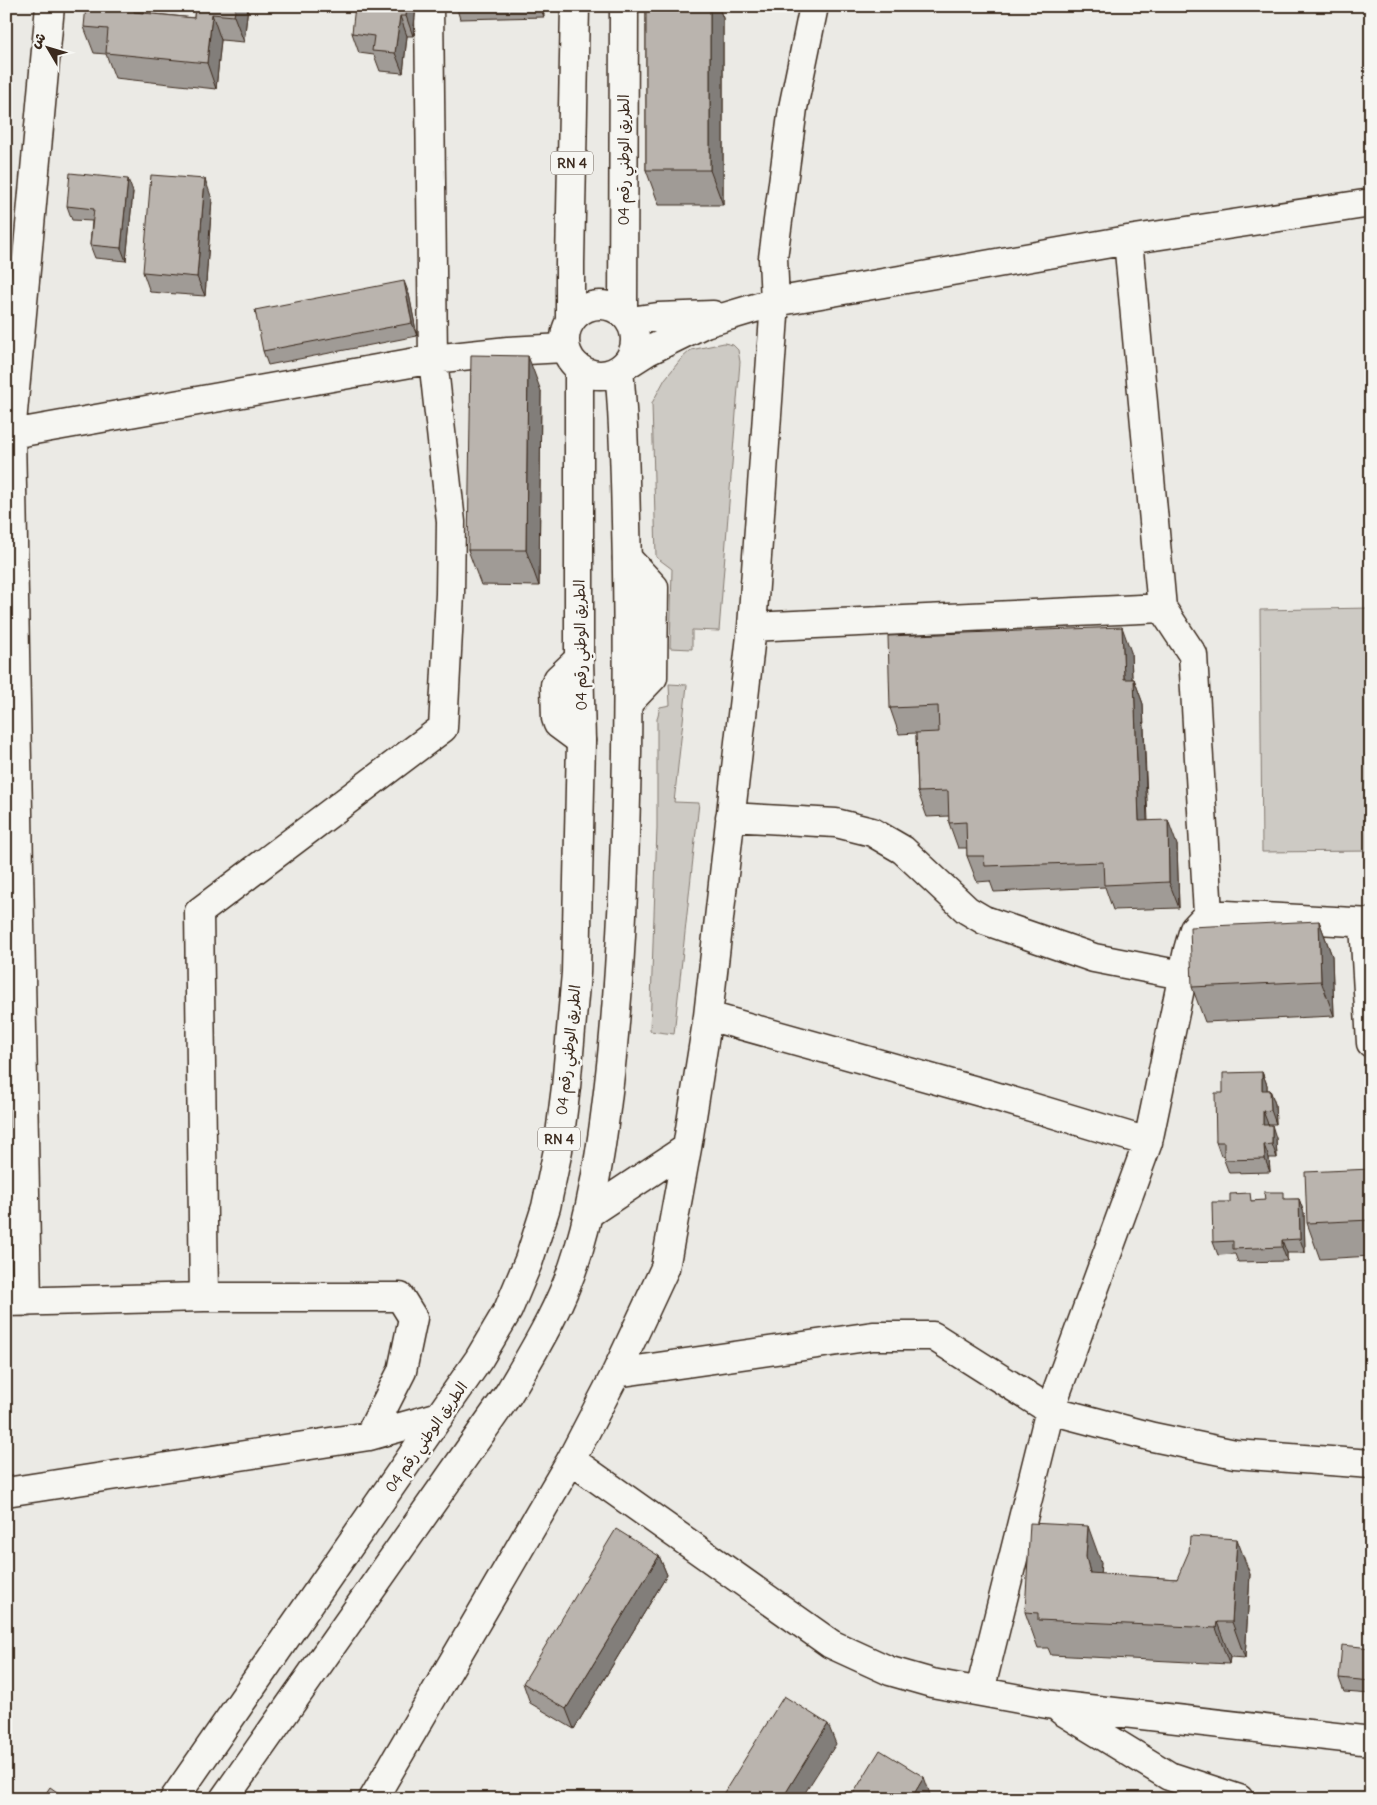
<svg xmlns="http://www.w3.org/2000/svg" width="1377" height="1805" viewBox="0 0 1377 1805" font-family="Delius,'Playpen Sans Arabic',sans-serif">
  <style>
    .green { fill: #cdcac4; stroke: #847a71 }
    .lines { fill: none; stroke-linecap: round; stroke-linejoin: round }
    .minor-casing { stroke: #3b2a1e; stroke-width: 31 }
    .highway-casing { stroke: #3b2a1e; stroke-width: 31 }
    .minor { stroke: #f6f6f2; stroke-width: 28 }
    .highway { stroke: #f6f6f2; stroke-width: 28 }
    .wall { fill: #a09b96; stroke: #3b2a1e }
    .shaded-wall { fill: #827e7a; stroke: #3b2a1e }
    .building { fill: #bab4ae; stroke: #3b2a1e }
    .labels { text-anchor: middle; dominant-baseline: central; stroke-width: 5; stroke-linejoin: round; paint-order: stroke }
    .shield { fill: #f6f6f2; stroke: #73675e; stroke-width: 1 }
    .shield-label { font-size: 14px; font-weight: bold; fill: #3b2a1e }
    .street-label { font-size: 15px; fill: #3b2a1e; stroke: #f6f6f2 }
  </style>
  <rect width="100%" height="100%" fill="#ebeae5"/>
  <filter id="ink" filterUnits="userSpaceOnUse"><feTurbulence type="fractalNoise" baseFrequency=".02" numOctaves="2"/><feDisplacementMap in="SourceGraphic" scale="10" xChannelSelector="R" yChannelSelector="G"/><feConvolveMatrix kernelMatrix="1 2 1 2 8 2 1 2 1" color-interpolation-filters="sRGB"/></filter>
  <g filter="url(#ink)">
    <path class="green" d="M724,343l9,2 5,5 2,12 -21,269 -27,-1v19l-22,-1 2,-79 -16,-12 -4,-154 13,-24 16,-20 10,-9z
      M1371,608v243l-109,1 -2,-242z
      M669,684l18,1 -13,117 25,1 -25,231 -24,-3 7,-203v-109l3,-12 10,-2z"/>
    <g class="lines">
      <defs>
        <path id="minor" d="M1128,240l34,368 31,47 15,259 163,9
          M630,321l28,-4 55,-2
          M626,365l22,-14 57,-28 70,-21 353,-62 243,-37
          M6,435l427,-76 75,-8 56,-3
          M627,558l27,29 -1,90 -25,26
          M752,627l410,-19
          M579,659l-21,20 -3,6 1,33 2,6 23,17
          M730,817l106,6 36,9 31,18 64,60 17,10 110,38 88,17
          M1364,924l7,119
          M708,1016l283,79 157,47
          M589,1213l98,-65
          M204,1297l-5,-385 244,-184 7,-134 1,-72 -18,-163 -4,-353
          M6,1302l198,-5h196l13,21 -11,53 -33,65 71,-20
          M27,1302l-16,-868 39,-428
          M616,1373l257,-37h60l117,74 103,27 82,17 136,10
          M571,1460l260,184 59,27 42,12 121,22 318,36
          M6,1492l363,-56
          M980,1691l70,-281 98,-268 40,-192 6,-21 14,-15
          M1061,1710l108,66 70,23
          M373,1799l198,-339 45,-87 49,-105 22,-120 21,-132 44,-389 23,-325 -2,-44 20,-150 21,-102"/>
        <path id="highway" d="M565 340a35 35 0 1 1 70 0a35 35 0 1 1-70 0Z
          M623,314l1,-308
          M570,320v-57l5,-257
          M174,1799l305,-440 29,-49 21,-50 17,-53 12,-57 8,-63 10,-114 5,-232 -2,-82v-290
          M224,1799l285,-406c27,-46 54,-90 69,-141 19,-64 27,-130 34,-196 10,-101 13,-202 15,-304 1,-77 1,-154 -1,-230 -1,-51 -2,-102 -7,-152"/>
      </defs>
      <use href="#minor" class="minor-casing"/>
      <use href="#highway" class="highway-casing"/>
      <use href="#minor" class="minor"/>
      <use href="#highway" class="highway"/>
    </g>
    <path class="wall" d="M147,6l-1,7 48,5 1,-12h53l-4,36 -23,-2 -5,49 -101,-11 -9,-24 -12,-1 -10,-26z
      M416,6l-3,30h-6l-4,37 -23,-2 -6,-16 -15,-2 -7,-20z
      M456,6h87l1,11 -84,2z
      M646,6h72l5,12v187h-64l-13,-35z
      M133,192l-7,69 -31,-3 -5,-13 2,-24 -20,-1 -5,-14z
      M212,199l-7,97 -55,-4 -7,-20z
      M409,294l8,42 -149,29 -5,-14z
      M541,391l-2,195 -58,-1 -13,-35z
      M1131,652l1,27h2l9,25 5,117 29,24 2,63 -66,2 -8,-23 -111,5 -4,-11 -13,1 -10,-26v-8h-9l-9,-25v-7l-22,1 -9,-25 -2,-59 -17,1 -9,-26z
      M1319,921l13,35 2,60 -129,6 -13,-35z
      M1262,1072l5,13v5h3l5,14 1,20h-8l8,14 1,20h-8l1,14 -41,1 -5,-13v-5l-3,1 -5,-14 7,-49z
      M1371,1169v87l-51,3 -13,-36z
      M1299,1199l5,14 1,40h-18v8l-49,1 -3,-8 -17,1 -5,-13 17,-40z
      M659,1556l8,19 -93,154 -44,-26 -7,-20z
      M1101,1562l-1,12 77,5 73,-5 -5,84 -15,-1 -1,7 -178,-9 -3,-7h-10l-13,-36z
      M1371,1648v46l-27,-2 -5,-14z"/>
    <path class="shaded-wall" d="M135,6h12l-4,31 -9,-25z
      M236,6h12l-4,36 -10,-26z
      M407,6h9l-3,30 -7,-20z
      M540,6h3l1,11z
      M710,6h8l5,12v187l-13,-35z
      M212,14l9,26 -5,49 -9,-26z
      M400,16l7,20 -4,37 -8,-20z
      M128,179l5,13 -7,69 -5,-13z
      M205,179l7,20 -7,97 -8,-19z
      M404,281l5,13 8,42 -5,-13z
      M528,356l13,35 -2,195 -13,-36z
      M1122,627l9,25 2,53 -9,-26z
      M1134,679l9,25 5,143 -9,-26z
      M1168,820l9,25 2,63 -10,-26z
      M1319,921l13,35 2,60 -13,-35z
      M1262,1072l5,13v19l-5,-14z
      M1270,1090l5,14 1,20 -5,-14z
      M1263,1111l5,13v15l-5,-14z
      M1272,1125l4,13 1,20 -5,-14z
      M1264,1145l5,13 1,14 -5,-13z
      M1299,1199l5,14 1,40 -5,-14z
      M1282,1240l5,13v8l-5,-14z
      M1088,1526l13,36 -2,30 -9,-19 -4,-16z
      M1237,1539l13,35 -5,84 -13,-36z
      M659,1556l8,19 -93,154 -8,-20z
      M1217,1622l13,35 -1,7 -13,-36z
      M828,1724l8,20 -35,55h-19z
      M924,1777l7,20 -1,2h-19z"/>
    <path class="building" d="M86,6h49l-1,6 60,6 1,-12h41l-2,10 -22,-2 -5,49 -101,-10 2,-24 -24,-2z
      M355,6h52l-1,10h-6l-5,37 -23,-2 2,-15 -22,-3z
      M646,6h64v164h-64z
      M70,173l58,6 -7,69 -31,-3 4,-36 -27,-3z
      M151,175l54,4 -8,98 -54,-5z
      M404,281l8,42 -149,28 -8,-41z
      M471,355l57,1 -2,194h-58z
      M1122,627l2,52h10l5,142 29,-1 1,62 -65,3 -1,-23 -118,4 -1,-10h-17l-1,-34 -17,1 -1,-32 -30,1 -2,-59 23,-1 -1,-26 -48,2 -2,-72z
      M1319,921l2,60 -129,6 -2,-60z
      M1262,1072v18h8l1,20 -8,1v14h9v19l-8,1 1,14 -41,1v-18h-8l-1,-49h8v-20z
      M1371,1169v51l-64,3 -2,-51z
      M1264,1192h20v7h15l1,40 -18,1v7l-49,2v-8l-20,1 -1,-40h18v-8l20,-1 1,8 14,-1z
      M1030,1523l58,3 -2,31 4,16 87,6 12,-28 1,-15 47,3 -5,83h-15l-1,6 -178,-8v-7l-13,-1z
      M616,1529l43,27 -93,153 -43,-26z
      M1342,1645l29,3v33l-32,-3z
      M784,1696l44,28 -46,75h-62z
      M880,1750l44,27 -13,22h-61z
      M50,1787l17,12h-25z"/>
  </g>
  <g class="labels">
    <g class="shield">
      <rect x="551" y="151.5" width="42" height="23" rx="4"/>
      <rect x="538" y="1127.5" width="42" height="23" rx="4"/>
    </g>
    <g class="shield-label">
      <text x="572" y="163">RN 4</text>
      <text x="559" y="1139">RN 4</text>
    </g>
    <g class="street-label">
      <text transform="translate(623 160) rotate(-90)">الطريق الوطني رقم 04</text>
      <text transform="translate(580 645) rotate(-91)">الطريق الوطني رقم 04</text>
      <text transform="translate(568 1050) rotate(-84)">الطريق الوطني رقم 04</text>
      <text transform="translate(426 1437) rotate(-55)">الطريق الوطني رقم 04</text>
    </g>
  </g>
  <rect width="1377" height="1805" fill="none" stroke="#f6f6f2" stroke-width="25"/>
  <rect x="12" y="12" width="1352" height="1780" fill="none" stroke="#3b2a1e" stroke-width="2" filter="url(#ink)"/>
  <g transform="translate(48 48) rotate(308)" stroke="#f6f6f2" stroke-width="4" paint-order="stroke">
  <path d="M0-4L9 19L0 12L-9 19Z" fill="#3b2a1e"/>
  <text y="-8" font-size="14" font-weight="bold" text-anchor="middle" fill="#3b2a1e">ش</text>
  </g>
</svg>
